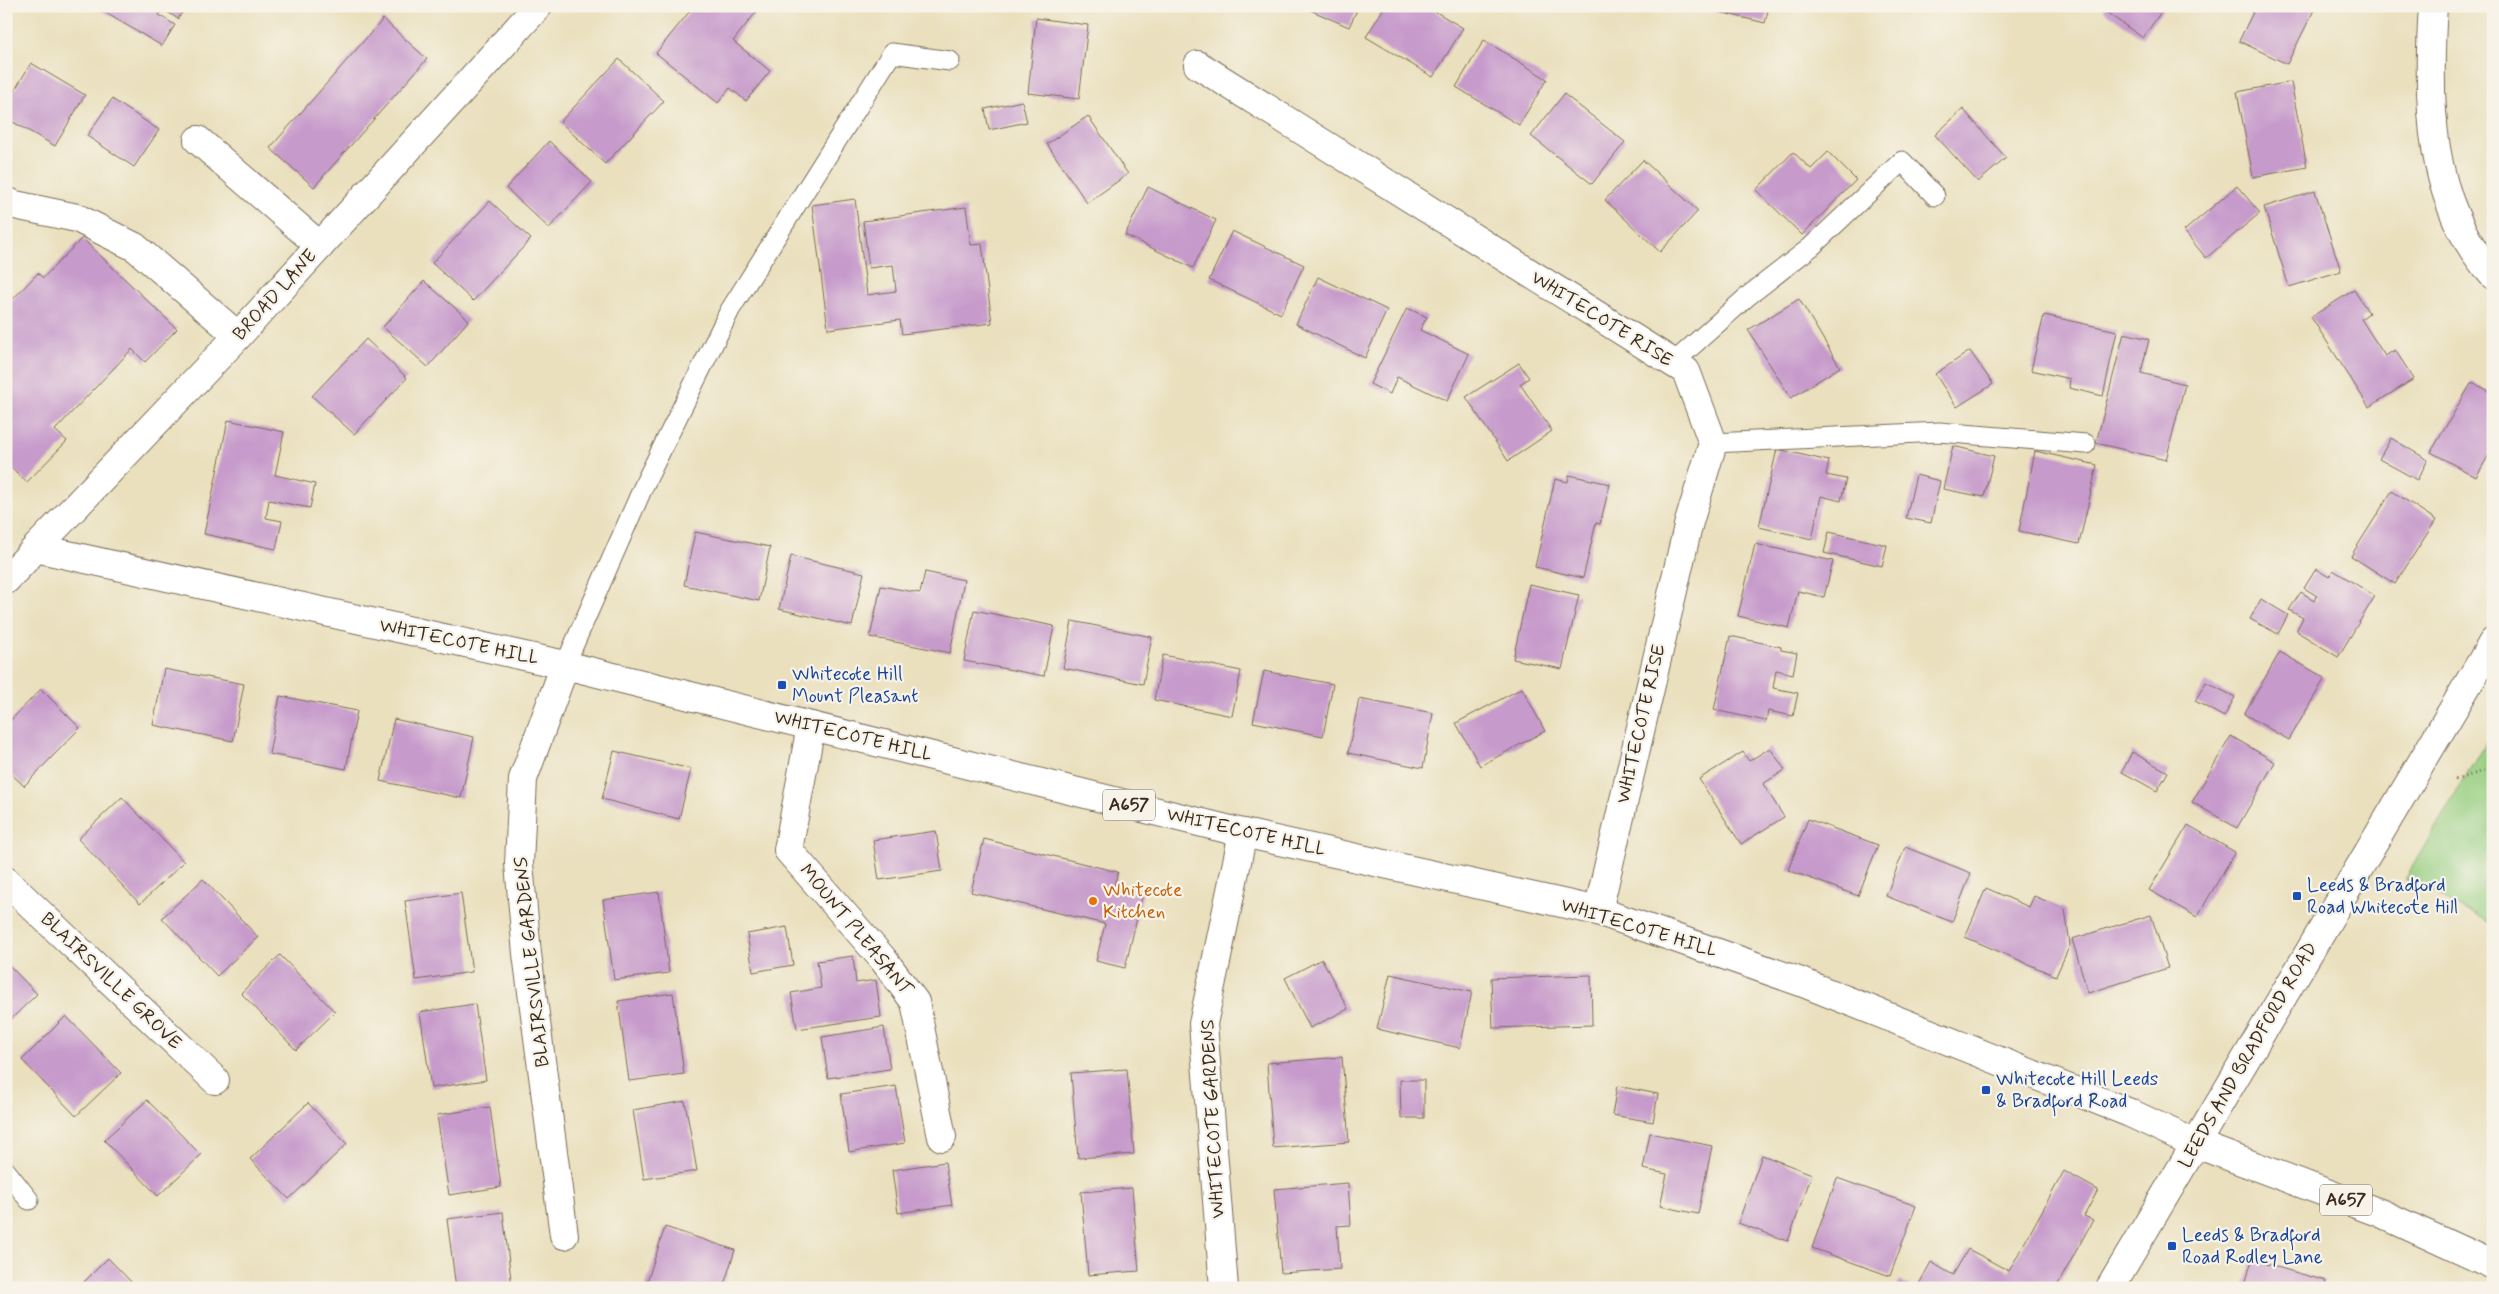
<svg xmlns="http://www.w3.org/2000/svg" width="2499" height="1294" viewBox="0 0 2499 1294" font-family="Mynerve,sans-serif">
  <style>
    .green { fill: #98cf82; stroke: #6a7c50 }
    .building { fill: #c69acb }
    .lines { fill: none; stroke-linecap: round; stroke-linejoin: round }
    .lane-casing { stroke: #786a56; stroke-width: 21 }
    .street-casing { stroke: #786a56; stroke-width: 30 }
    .secondary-casing { stroke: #786a56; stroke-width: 30 }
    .primary-casing { stroke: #786a56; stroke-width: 30 }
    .path { stroke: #786a56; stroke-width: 3; stroke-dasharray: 1 4; stroke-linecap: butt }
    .lane { stroke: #fff; stroke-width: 19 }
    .street { stroke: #fff; stroke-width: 28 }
    .secondary { stroke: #fff; stroke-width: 28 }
    .primary { stroke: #fff; stroke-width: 28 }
    .transit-dot { fill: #1a4fb4; stroke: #f7f3e8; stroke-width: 2 }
    .food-dot { fill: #e8710a; stroke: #f7f3e8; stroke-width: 2 }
    .labels { text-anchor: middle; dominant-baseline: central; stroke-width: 4.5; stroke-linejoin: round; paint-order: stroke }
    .shield { fill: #f7f3e8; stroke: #73665b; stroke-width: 1 }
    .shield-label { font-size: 18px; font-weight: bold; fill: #3b2a1e }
    .street-label { font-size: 19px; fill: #3b2a1e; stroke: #f7f3e8 }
    .transit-label { font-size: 19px; fill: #164399; stroke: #f7f3e8; text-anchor: start }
    .food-label { font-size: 19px; fill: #c56008; stroke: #f7f3e8; text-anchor: start }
  </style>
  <rect width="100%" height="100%" fill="#f7f3e8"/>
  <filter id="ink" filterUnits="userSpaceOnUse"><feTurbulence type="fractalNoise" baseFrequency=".02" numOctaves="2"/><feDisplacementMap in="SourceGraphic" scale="10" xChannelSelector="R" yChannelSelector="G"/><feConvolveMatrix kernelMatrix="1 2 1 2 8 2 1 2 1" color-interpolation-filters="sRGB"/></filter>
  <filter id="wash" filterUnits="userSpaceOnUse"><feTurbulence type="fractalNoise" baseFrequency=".0096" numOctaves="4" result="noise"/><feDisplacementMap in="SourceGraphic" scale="20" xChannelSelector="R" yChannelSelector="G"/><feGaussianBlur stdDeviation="1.12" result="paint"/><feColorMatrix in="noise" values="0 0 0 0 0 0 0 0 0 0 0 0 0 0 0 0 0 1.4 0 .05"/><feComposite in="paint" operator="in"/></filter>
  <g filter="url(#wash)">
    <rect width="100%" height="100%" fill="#eae0be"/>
    <path class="green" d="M2493,730v194l-88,-45z"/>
    <g id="blocks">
      <path class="building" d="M94,6h92l-8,13 -15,-10 -4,6 16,10 -13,21z
        M694,6h67l-28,35 37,30 -24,30 -16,-13 -12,15 -62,-50z
        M1301,6h58l-10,21z
        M1385,6h41l37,22 -30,49 -67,-40z
        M1695,6h74l-4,17z
        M1955,6h11l-3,5z
        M2106,6h59l-22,32 -40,-28z
        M2256,6h60l-29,58 -48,-23z
        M1036,18l52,7 -9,74 -51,-6z
        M383,19l44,40 -113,128 -44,-39z
        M1484,40l63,39 -28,46 -63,-38z
        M2491,56h2v34h-4z
        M619,59l45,42 -59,63 -45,-42z
        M31,63l54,32 -30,51 -49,-28v-13z
        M2291,82l16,85 -54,10 -16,-85z
        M1564,94l61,48 -33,42 -61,-48z
        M112,99l47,31 -25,37 -47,-31z
        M1022,101l5,21 -38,8 -4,-21z
        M1963,109l43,49 -28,24 -43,-47z
        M1088,116l40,58 -41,29 -40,-59z
        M549,141l43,41 -43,46 -43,-40z
        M1793,152l18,17 17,-17 28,28 -54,55 -46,-45z
        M1643,160l55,51 -38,41 -55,-52z
        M2237,186l23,27 -54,45 -22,-27z
        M1148,187l68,33 -23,48 -68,-33z
        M2315,191l26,80 -52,16 -25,-80z
        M855,199l12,96 29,-4 -3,-26 -24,3 -6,-47 103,-14 5,38 11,-1 10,79 -90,11 -2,-14 -72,9 -16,-124z
        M490,201l41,38 -58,62 -41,-38z
        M1232,231l72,34 -23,49 -72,-34z
        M82,238l95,91 -32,33 -13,-13 -77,81 12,11 -40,41 -21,-19v-157l32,-33 5,5z
        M1318,277l69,33 -22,48 -69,-34z
        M424,281l45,39 -41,47 -45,-40z
        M2354,290l15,23 -8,6 24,37 10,-6 19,29 -45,28 -58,-90z
        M1799,299l41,68 -49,31 -43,-68z
        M1407,308l20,9 -7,13 49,24 -22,47 -50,-24 -7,17 -20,-10z
        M2044,315l73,16 -14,65 -34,-8 1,-9 -39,-9z
        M2124,333l25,6 -8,34 44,11 -19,76 -70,-17z
        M366,339l41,39 -53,56 -42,-38z
        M1970,351l23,33 -36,23 -22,-33z
        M1519,363l10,15 -9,6 32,47 -44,30 -42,-64z
        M2472,382l21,11v55l-17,29 -45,-25z
        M228,420l56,12 -9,43 40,9 -5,24 -41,-8 -3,18 16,3 -6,28 -72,-15z
        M2391,438l37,22 -11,20 -38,-21z
        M1953,446l41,10 -10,41 -41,-8z
        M1777,449l52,12 -3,14 20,4 -5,22 -20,-5 -9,43 -53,-12z
        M2035,451l62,14 -18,79 -60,-13z
        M1569,475l41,9 -10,40 -4,-1 -13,55 -48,-11 20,-88 13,3z
        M1916,475l24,6 -9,42 -25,-5z
        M2392,491l44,29 -41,64 -44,-28z
        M695,532l75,15 -11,54 -75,-16z
        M1829,532l58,13 -5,21 -58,-13z
        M1755,544l78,17 -9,36 -26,-6 -9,37 -51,-12z
        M791,556l73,17 -12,53 -73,-17z
        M2316,569l13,8 4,-7 42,26 -37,61 -42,-26 7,-13 -14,-8 12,-18 14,9 2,-5 -13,-8z
        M925,572l39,8 -14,73 -80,-16 11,-51 39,7z
        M1529,584l50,11 -17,74 -49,-10z
        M2261,599l27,16 -10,19 -28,-15z
        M974,610l80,16 -10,50 -80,-15z
        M1072,621l80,16 -9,47 -80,-16z
        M1730,636l51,11v3l16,3 -4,21 -17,-4 -3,18 25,5 -5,23 -25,-5 -2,10 -52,-11z
        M2280,652l45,26 -36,62 -45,-26z
        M1163,655l78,16 -9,45 -78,-16z
        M164,669l80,15 -11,57 -80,-16z
        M1264,671l69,13 -10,52 -70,-14z
        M2206,682l29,15 -11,20 -29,-16z
        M1522,688l23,43 -65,35 -24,-43z
        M41,689l39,39 -56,58 -18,-17v-44z
        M280,696l77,15 -11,58 -77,-15z
        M1359,699l74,14 -10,55 -75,-15z
        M394,719l80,18 -13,61 -81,-17z
        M2231,736l44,26 -38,66 -45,-26z
        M1770,748l15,22 -22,14 21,33 -43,27 -42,-65 44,-27 6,9z
        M614,751l77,18 -12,50 -77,-20z
        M2132,752l36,20 -11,19 -35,-19z
        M122,797l62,65 -44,42 -62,-65z
        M1808,819l70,26 -20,51 -70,-26z
        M2188,825l47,27 -38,65 -48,-27z
        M936,831l6,40 -63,9 -6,-40z
        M984,839l134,33 -4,14 29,7 -18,75 -29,-7 9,-37 -134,-32z
        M1905,847l66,26 -19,49 -66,-26z
        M203,879l55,58 -41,39 -55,-58z
        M1986,888l43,19 5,-11 31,13 5,36 -14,31 -91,-39z
        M659,892l10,81 -55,7 -11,-80z
        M461,893l11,79 -56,8 -11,-79z
        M2151,915l17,53 -80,25 -16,-54z
        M787,927l6,38 -40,7 -6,-38z
        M280,955l55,57 -39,38 -55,-57z
        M853,956l3,27 20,-3 5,37 -84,12 -6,-36 30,-5 -4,-27z
        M1322,959l26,50 -38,19 -25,-50z
        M6,962l31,32 -31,30z
        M1390,974l82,18 -12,56 -83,-19z
        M1591,975l1,50 -99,3 -2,-50z
        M673,993l11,81 -55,7 -11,-80z
        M475,1004l11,76 -55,8 -11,-76z
        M66,1016l55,57 -45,43 -54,-56z
        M884,1027l6,42 -62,9 -6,-41z
        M1342,1057l7,85 -76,6 -6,-85z
        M1127,1069l7,85 -56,4 -7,-85z
        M1400,1080h24v38h-23z
        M896,1086l9,57 -56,9 -8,-58z
        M1617,1086l41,8 -5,28 -41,-7z
        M147,1100l54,55 -43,41 -54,-56z
        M685,1101l12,70 -53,8 -11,-69z
        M308,1103l39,41 -58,55 -39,-40z
        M490,1107l11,80 -52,8 -12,-80z
        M1650,1133l62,13 -14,68 -38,-8 7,-32 -24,-5z
        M1762,1155l50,19 -24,67 -50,-18z
        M945,1162l7,43 -54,8 -6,-43z
        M2064,1171l34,19 -14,26 9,4 -37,68h-139l14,-26 22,13 15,-26 41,22z
        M1837,1178l79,28 -26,70 -78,-28z
        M1348,1183l3,42 -14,1 3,43 -59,4 -7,-84z
        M1132,1188l7,83 -51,4 -7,-83z
        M503,1212l9,76h-56l-9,-69z
        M665,1227l70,23 -12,38h-78z
        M108,1258l29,30h-59z
        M2252,1260l74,21 -2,7h-80z
        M1900,1281l13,7h-17z"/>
    </g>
  </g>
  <g filter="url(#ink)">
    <use href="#blocks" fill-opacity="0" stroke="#786a56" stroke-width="1"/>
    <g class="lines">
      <defs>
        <path id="lane" d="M1673,363l75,-67 63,-49 91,-86 33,35
          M1713,443l226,-11 147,12
          M565,665l80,-182 85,-173 162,-257 58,8
          M6,1171l23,29"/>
        <path id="street" d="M2433,6c-6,92 -6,197 60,269
          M1198,65l488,306 27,72 -24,79 -91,389
          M198,140l122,106
          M6,201l9,4 62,13 58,29 103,89
          M811,726l-23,124 95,109 32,43 27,135
          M6,881l209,199
          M564,1235l-37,-281 -8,-90 4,-85 42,-114
          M1224,1288l-21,-264 40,-191"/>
        <path id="secondary" d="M36,548l202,-212 300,-330
          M2110,1288l383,-646"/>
        <path id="primary" d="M6,580l30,-32 529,117 678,168 355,78 203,71 329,131 66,31 184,69 113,52"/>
      </defs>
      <use href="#lane" class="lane-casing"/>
      <use href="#street" class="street-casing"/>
      <use href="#secondary" class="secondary-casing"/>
      <use href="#primary" class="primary-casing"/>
      <path class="path" d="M2455,780l38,-12"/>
      <use href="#lane" class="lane"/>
      <use href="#street" class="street"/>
      <use href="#secondary" class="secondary"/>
      <use href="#primary" class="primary"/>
    </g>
  </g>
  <g class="transit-dot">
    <rect x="777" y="680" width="10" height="10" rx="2.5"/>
    <rect x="2292" y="891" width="10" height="10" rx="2.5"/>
    <rect x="1981" y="1085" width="10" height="10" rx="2.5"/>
    <rect x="2167" y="1241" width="10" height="10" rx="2.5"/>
  </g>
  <circle class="food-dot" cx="1093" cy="901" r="5"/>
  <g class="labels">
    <g class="shield">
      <rect x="1103" y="789.5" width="52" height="31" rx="4"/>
      <rect x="2320" y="1184.5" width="52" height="31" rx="4"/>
    </g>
    <g class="shield-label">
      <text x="1129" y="805">A657</text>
      <text x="2346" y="1200">A657</text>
    </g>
    <g class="street-label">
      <text transform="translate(275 295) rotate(-48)">BROAD LANE</text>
      <text transform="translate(1602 319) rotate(32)">WHITECOTE RISE</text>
      <text transform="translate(459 642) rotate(12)">WHITECOTE HILL</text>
      <text transform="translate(1641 724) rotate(-77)">WHITECOTE RISE</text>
      <text transform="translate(853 736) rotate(14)">WHITECOTE HILL</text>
      <text transform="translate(1246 832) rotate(13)">WHITECOTE HILL</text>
      <text transform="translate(1639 928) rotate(17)">WHITECOTE HILL</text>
      <text transform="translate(856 930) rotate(50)">MOUNT PLEASANT</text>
      <text transform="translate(532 962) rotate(-96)">BLAIRSVILLE GARDENS</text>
      <text transform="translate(111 981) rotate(44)">BLAIRSVILLE GROVE</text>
      <text transform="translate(2248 1055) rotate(-60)">LEEDS AND BRADFORD ROAD</text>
      <text transform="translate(1213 1119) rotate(-93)">WHITECOTE GARDENS</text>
    </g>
    <g class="transit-label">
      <text x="792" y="674">Whitecote Hill<tspan x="792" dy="22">Mount Pleasant</tspan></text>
      <text x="2307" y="885">Leeds &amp; Bradford<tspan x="2307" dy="22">Road Whitecote Hill</tspan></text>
      <text x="1996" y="1079">Whitecote Hill Leeds<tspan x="1996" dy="22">&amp; Bradford Road</tspan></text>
      <text x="2182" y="1235">Leeds &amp; Bradford<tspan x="2182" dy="22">Road Rodley Lane</tspan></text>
    </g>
    <g class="food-label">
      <text x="1103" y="890">Whitecote<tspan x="1103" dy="22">Kitchen</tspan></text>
    </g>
  </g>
  <rect width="2499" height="1294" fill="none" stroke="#f7f3e8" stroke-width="25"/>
</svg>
